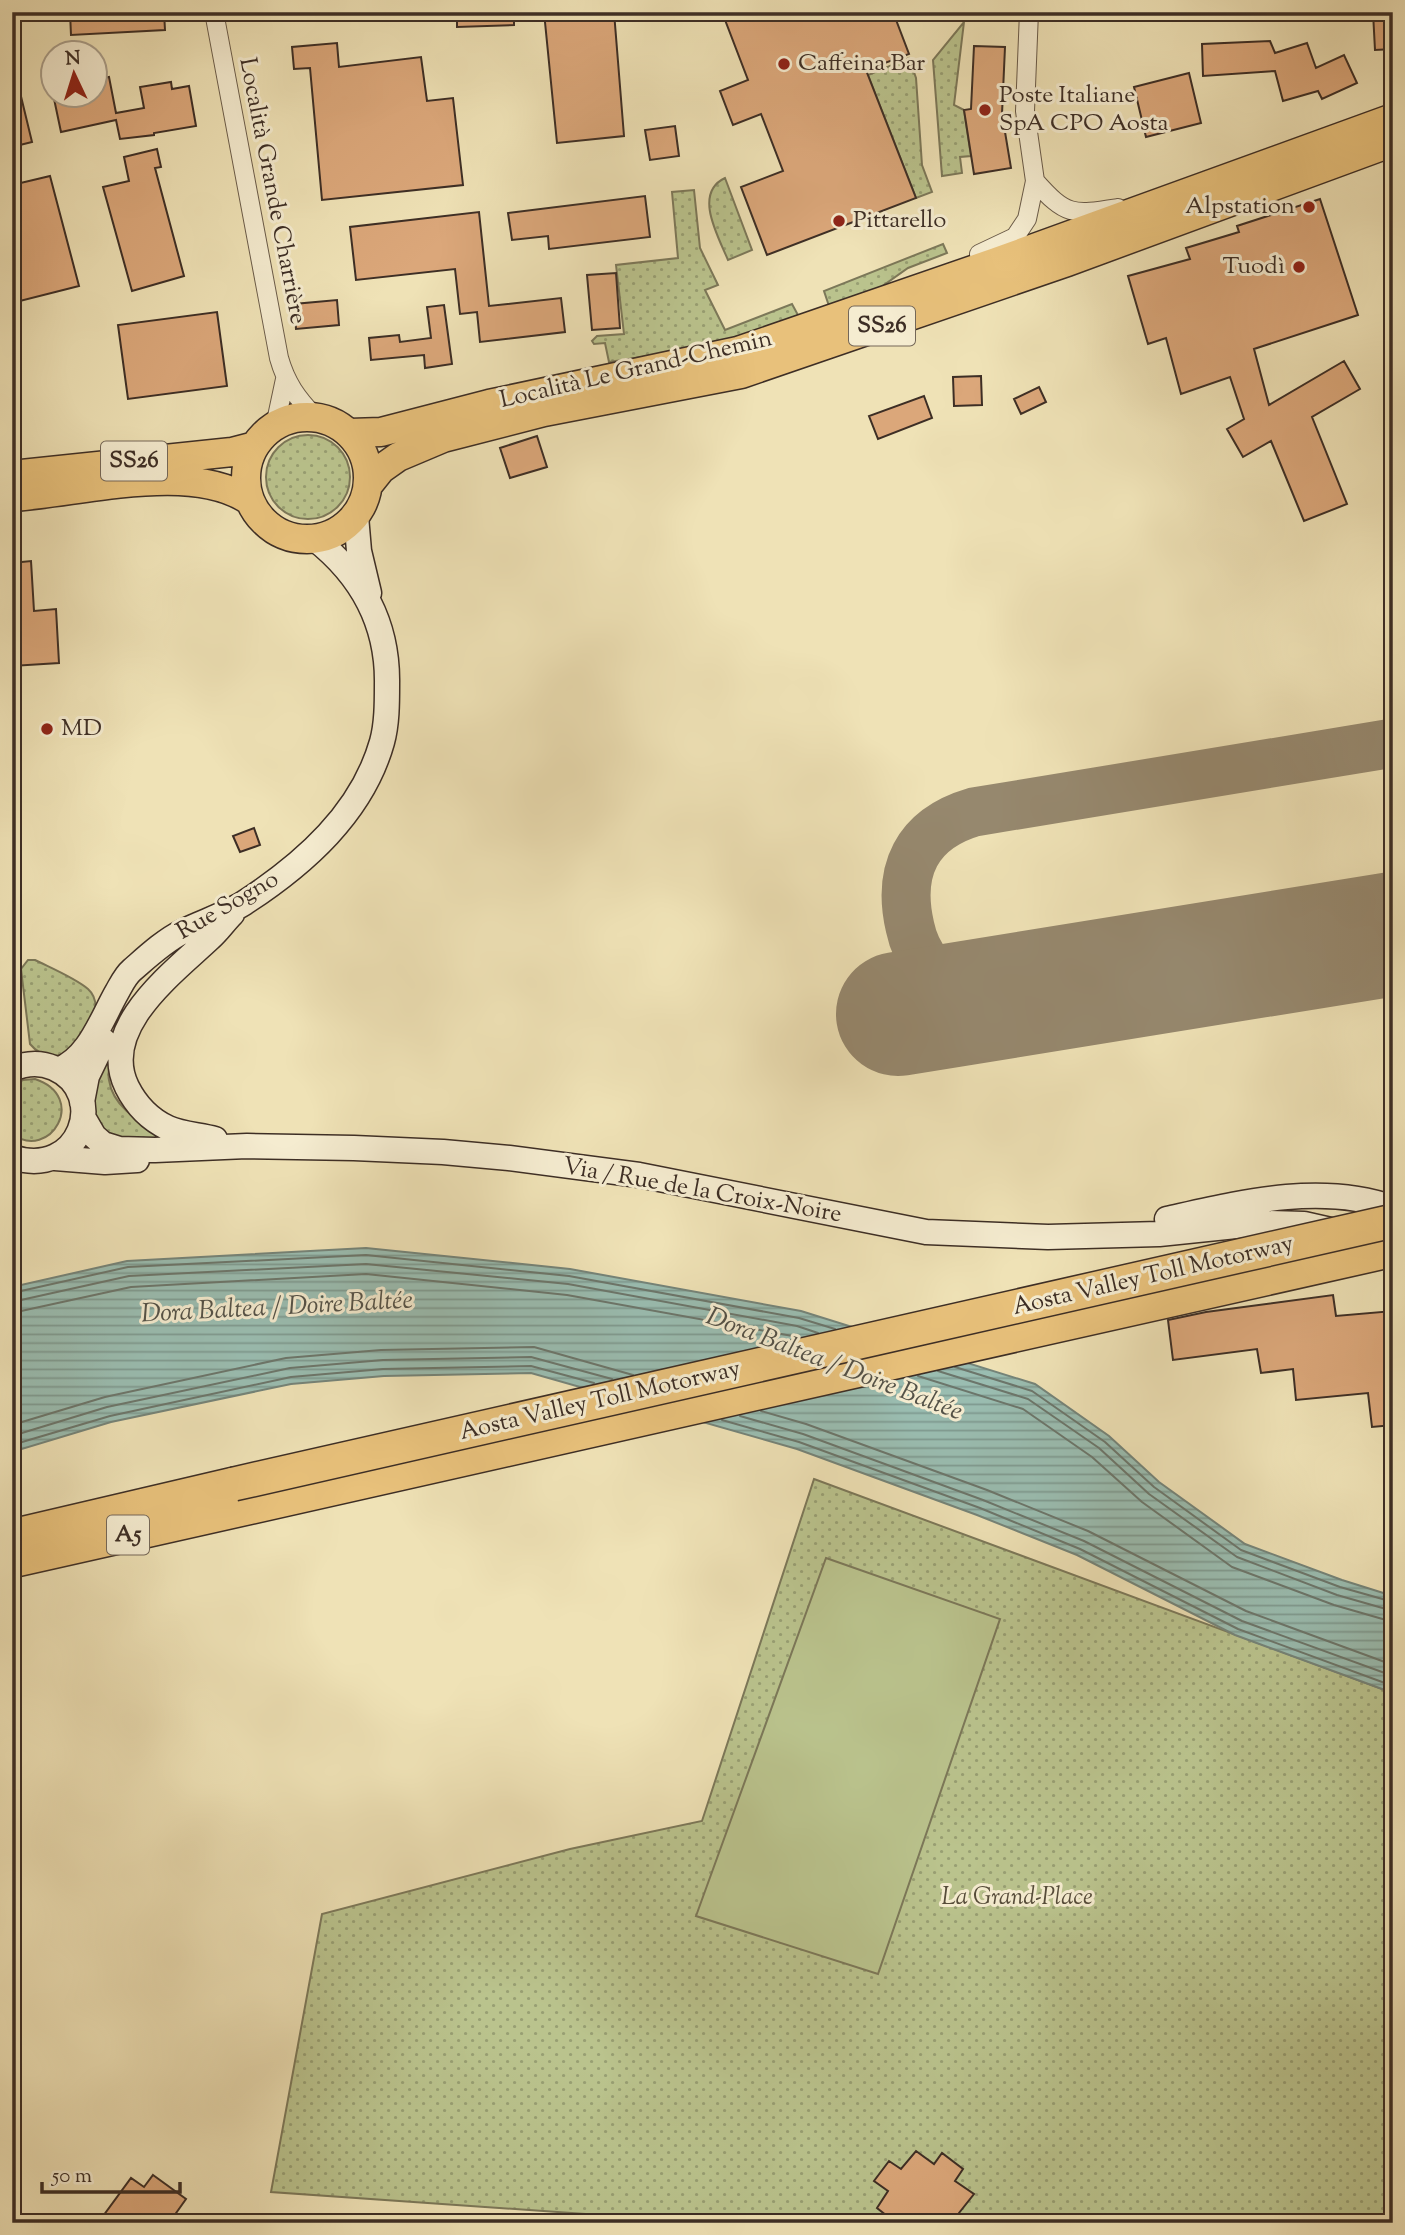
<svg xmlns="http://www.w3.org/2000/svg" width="1405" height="2235" viewBox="0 0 1405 2235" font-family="'Sorts Mill Goudy',serif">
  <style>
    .grass { fill: url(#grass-dots); stroke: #7c7859; stroke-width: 2 }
    .garden { fill: #bac38d; stroke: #7c7859; stroke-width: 2 }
    .water { fill: url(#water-rules); stroke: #758479; stroke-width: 2 }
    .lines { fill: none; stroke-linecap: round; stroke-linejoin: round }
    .shore { stroke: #6c766b; stroke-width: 2 }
    .taxiway { stroke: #96886e; stroke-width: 49 }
    .runway { stroke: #96886e; stroke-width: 124 }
    .building { fill: #dba77a; stroke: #3d2e25; stroke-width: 2 }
    .street-casing { stroke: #6a5b49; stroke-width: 20 }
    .secondary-casing { stroke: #3d2e25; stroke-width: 27 }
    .primary-casing { stroke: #3d2e25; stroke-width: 31 }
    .highway-casing { stroke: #3d2e25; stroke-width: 36 }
    .street { stroke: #f5ecd0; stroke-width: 18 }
    .secondary { stroke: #f5ecd0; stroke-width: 24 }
    .primary { stroke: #e8c17b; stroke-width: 28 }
    .highway { stroke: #e8c17b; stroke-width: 33 }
    .highway-bridge-casing { stroke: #3d2e25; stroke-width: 36; stroke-linecap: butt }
    .highway-bridge { stroke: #e8c17b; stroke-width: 33 }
    .poi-dot { fill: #8f2418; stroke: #f5ecd0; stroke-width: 2.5 }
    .labels { text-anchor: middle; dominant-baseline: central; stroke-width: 6; stroke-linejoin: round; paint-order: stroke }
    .shield { fill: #f5ecd0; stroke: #746758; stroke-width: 2 }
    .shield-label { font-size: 23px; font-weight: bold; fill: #3d2e25 }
    .poi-label { font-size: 24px; fill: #3d2e25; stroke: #f5ecd0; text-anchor: start }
    .street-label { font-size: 24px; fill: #3d2e25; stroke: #f5ecd0 }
    .park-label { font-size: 24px; font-style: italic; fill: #564c3a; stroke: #f5ecd0 }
    .water-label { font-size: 26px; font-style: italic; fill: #545248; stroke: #f5ecd0 }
  </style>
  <defs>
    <pattern id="grass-dots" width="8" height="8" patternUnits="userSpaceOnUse" patternTransform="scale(1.75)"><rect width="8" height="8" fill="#bac38d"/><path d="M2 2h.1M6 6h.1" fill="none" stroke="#989f73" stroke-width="1.8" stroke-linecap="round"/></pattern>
    <pattern id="water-rules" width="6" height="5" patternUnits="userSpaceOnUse" patternTransform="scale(1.75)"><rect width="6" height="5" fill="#9abdb1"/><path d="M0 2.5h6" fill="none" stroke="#7f9a90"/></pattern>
  </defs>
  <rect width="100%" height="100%" fill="#efe2b6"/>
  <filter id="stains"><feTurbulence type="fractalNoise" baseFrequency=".00286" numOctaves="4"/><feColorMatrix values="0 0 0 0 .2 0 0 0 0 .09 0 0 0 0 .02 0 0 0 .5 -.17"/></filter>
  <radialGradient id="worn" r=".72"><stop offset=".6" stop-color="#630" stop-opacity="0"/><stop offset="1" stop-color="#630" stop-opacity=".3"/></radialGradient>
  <path class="grass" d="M964,22l-10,83 10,5 7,46 -11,1 2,16 -20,3 -9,-116z
    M909,58l7,20 6,87 10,27 -16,6 -48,-123z
    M725,178l27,72 -24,10c-10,-24 -35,-67 -3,-82z
    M694,190l6,58 18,37 -13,5 20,40 67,-26 7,13 -84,29 -106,16 -4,-19 -11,1 -2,-3 5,-5 27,-2 -8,-69 62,-7 -6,-66z
    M943,244l4,9 -39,15 -27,19 -52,19 -5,-15z
    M266 477a42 42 0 1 1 84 0a42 42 0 1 1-84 0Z
    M28,960h7c16,8 40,18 53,29 27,24 -25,95 -58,55l-9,-75z
    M112,1052c-1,8 -5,19 -3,28 4,29 35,44 58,59h-54l-17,-12 -5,-37z
    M35,1079c54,18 15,83 -23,55v-49l11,-5z
    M814,1479l579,214v530h-680l-442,-31 51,-278 248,-65 132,-28z"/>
  <path class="garden" d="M826,1558l174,61 -122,355 -182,-58z"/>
  <path class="water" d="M366,1248l204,21 231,42 234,73 74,52 50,46 86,62 97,36 51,16v97l-158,-58 -158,-80 -100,-40 -180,-66 -266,-76 -147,3 -93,8 -180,38 -99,30v-165l115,-26z"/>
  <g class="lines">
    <path class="shore" d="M12,1293l116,-26 238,-12 203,21 230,42 36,11
      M12,1302l117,-26 237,-12 202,20 229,42 21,7
      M12,1313l119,-26 235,-13 201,21 231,42
      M955,1367l77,24 73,51 49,45 87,63 99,37 53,15
      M938,1371l90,28 71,49 50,46 88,63 100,38 56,16
      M918,1376l105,33 69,48 50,45 90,65 102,38 59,17
      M761,1411l45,13 181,66 101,41 158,80 147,54
      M740,1416l63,18 180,66 101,41 158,80 151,55
      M722,1420l77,22 181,66 100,41 158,80 155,57
      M12,1425l93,-28 181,-39 95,-8 153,-3 99,28
      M12,1436l95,-29 183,-39 93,-8 148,-3 81,22
      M12,1445l98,-29 181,-39 92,-8 148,-3 63,17"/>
    <path class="taxiway" d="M1020,994c-19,1 -39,3 -58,-4 -27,-10 -46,-34 -52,-63 -13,-56 6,-98 64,-115l419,-69"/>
    <path class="runway" d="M898,1014l495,-80"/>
  </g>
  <path class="building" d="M70,12h94l1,18 -94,5z
    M457,12h57v13l-57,2z
    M544,12h70l10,124 -67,7z
    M722,12h171l16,42 -43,16 50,128 -149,57 -26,-68 42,-16 -22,-57 -28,11 -13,-34 28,-11z
    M1373,12h20v37l-18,1z
    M1270,41l5,12 32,-10 9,25 28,-13 13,28 -35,16 -4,-8 -35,10 -8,-30 -72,5 -1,-32z
    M337,43l2,24 82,-10 6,44 26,-3 10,87 -141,15 -12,-132 -16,1 -2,-22z
    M974,46l31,1 -3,67 9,54 -37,6 -10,-64 7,-1z
    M1189,73l12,50 -55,14 -12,-50z
    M109,77l7,36 28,-5 -4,-21 31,-5 1,7 17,-3 7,40 -42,7v2l-34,4 -4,-19 -55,12 -8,-38h41v-14z
    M18,84l14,58 -20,5v-62z
    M675,126l4,30 -29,4 -5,-30z
    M157,149l4,18 -6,1 29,108 -52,15 -29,-104 26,-6 -5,-24z
    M50,176l29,110 -67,17v-118z
    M645,196l5,41 -101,12 -1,-13 -36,4 -4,-27z
    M1320,199l38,116 -104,34 15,56 75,-44 16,28 -48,28 35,87 -43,17 -33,-80 -28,16 -16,-28 17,-10 -14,-42 -49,17 -15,-56 -18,6 -20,-68 62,-17 -4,-11 53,-16 -2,-6z
    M479,212l10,94 72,-8 4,34 -85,10 -3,-30 -17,2 -5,-45 -99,11 -6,-53z
    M616,273l4,55 -28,2 -5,-55z
    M337,300l2,25 -43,4 -2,-25z
    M444,305l8,59 -27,4 -1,-13 -53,5 -2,-22 30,-3 1,7 31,-4 -4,-31z
    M217,312l10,74 -99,13 -10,-74z
    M981,376l1,29 -28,1 -1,-29z
    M1039,387l7,15 -25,12 -7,-15z
    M924,396l8,22 -54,21 -9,-23z
    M537,436l10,31 -37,11 -10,-30z
    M31,561l3,50 22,-2 3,54 -47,3v-103z
    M254,828l6,17 -20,7 -7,-16z
    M1333,1295l3,21 57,-5v114l-21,2 -4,-34 -72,7 -3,-31 -32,4 -4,-24 -84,11 -5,-40 38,-8z
    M916,2151l18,13 8,-11 21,16 -8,12 19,13 -15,19 14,10h-77l-19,-15 11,-17 -14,-10 15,-20 12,8z
    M153,2175l33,24 -17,24h-71l33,-45 13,9z"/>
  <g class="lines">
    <defs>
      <path id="street" d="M214,12l65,346c7,25 18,40 36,59
        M1035,181c31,35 37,34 83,27
        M979,254l36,-17 12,-18 8,-38 -10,-70 4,-99
        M275,426l10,-47
        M364,2223h19"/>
      <path id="secondary" d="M356,516l3,35 10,42
        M12,1069c14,-6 28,-7 42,-1 56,25 26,112 -42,89
        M58,1070c31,-12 43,-50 59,-78 4,-7 8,-16 15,-22 15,-13 32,-29 50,-38 20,-10 43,-17 62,-29 60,-39 118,-90 138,-161 5,-18 5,-39 5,-58 1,-60 -25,-108 -72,-145
        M82,1102l5,-26 17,-35
        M83,1117l11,19 9,8 16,5 36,1 92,-4 107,2 89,4 66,6 130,17 287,57 122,5 111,-3 106,-11 39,1 31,7
        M215,1139c-15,-4 -34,-5 -47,-11 -19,-9 -32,-23 -41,-41 -29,-59 46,-114 83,-149 8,-7 14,-16 22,-24
        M55,1158l50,4 32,-2
        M1167,1219c72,-16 153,-37 226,-11"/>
      <path id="primary" d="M246 478a61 61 0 1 1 122 0a61 61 0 1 1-122 0Z
        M350,433l31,-1 108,-28 249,-53 258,-89 397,-144
        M12,475l220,-23 23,-6
        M369,484l12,-15 17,-12 45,-19 101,-26 197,-38 326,-112 326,-120
        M12,497c68,-4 180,-37 238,4"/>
      <path id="highway" d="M12,1536l222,-52
        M12,1561l1381,-311"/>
    </defs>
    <use href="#street" class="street-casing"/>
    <use href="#secondary" class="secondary-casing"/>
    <use href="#primary" class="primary-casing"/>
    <use href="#highway" class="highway-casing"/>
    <use href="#street" class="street"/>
    <use href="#secondary" class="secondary"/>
    <use href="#primary" class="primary"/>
    <use href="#highway" class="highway"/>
    <defs>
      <path id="highway-bridge" d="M234,1484l1159,-263"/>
    </defs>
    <use href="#highway-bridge" class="highway-bridge-casing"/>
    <use href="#highway-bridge" class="highway-bridge"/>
  </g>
  <g class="poi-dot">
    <circle cx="784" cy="64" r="7"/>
    <circle cx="985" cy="110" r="7"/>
    <circle cx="1309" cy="207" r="7"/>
    <circle cx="839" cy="221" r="7"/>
    <circle cx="1299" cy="267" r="7"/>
    <circle cx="47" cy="729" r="7"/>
  </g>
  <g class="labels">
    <g class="shield">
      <rect x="849" y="306.5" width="66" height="39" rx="5"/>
      <rect x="101" y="441.5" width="66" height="39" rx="5"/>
      <rect x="107" y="1515.5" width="42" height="39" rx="5"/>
    </g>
    <g class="shield-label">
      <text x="882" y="326">SS26</text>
      <text x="134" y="461">SS26</text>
      <text x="128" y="1535">A5</text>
    </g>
    <g class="poi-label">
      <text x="798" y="64">Caffeina Bar</text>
      <text x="999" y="96">Poste Italiane<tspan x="999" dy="28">SpA CPO Aosta</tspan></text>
      <text x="1295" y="207" text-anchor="end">Alpstation</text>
      <text x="853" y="221">Pittarello</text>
      <text x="1285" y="267" text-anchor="end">Tuodì</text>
      <text x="61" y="729">MD</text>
    </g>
    <g class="street-label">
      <text transform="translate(272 191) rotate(79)">Località Grande Charrière</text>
      <text transform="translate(636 370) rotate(-13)">Località Le Grand-Chemin</text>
      <text transform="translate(228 906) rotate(-30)">Rue Sogno</text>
      <text transform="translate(702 1191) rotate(10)">Via / Rue de la Croix-Noire</text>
      <text transform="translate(1153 1276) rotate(-13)">Aosta Valley Toll Motorway</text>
      <text transform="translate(600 1401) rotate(-13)">Aosta Valley Toll Motorway</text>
    </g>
    <g class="park-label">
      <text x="1017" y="1898">La Grand-Place</text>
    </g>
    <g class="water-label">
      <text transform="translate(277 1308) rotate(-3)">Dora Baltea / Doire Baltée</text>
      <text transform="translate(834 1365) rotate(21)">Dora Baltea / Doire Baltée</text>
    </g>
  </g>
  <rect width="1405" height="2235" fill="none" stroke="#efe2b6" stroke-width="42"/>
  <rect x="14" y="14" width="1377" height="2207" fill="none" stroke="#3d2e25" stroke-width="3.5"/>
  <rect x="21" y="21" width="1363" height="2193" fill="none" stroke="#3d2e25" stroke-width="2"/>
  <g transform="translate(74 74) rotate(356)"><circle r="33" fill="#f5ecd0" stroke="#aba08c" stroke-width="2"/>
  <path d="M0-5L12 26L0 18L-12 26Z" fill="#8f2418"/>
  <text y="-10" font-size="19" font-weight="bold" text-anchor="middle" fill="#3d2e25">N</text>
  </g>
  <path d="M42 2182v10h138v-10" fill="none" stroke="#3d2e25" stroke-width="3.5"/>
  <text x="52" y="2182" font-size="21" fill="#3d2e25" stroke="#f5ecd0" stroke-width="5" paint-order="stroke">50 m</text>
  <rect width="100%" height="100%" filter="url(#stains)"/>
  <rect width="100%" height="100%" fill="url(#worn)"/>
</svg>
